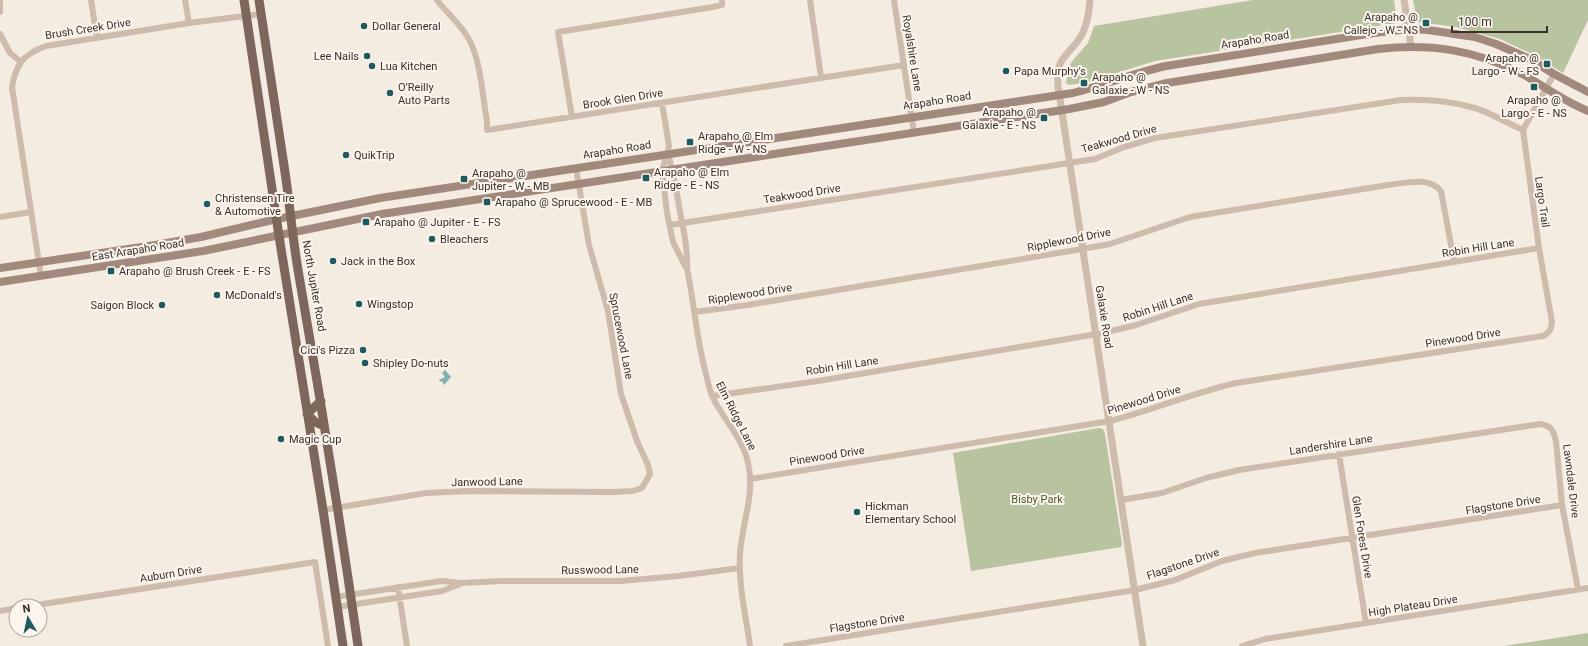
<svg xmlns="http://www.w3.org/2000/svg" width="1588" height="646" viewBox="0 0 1588 646" font-family="Roboto,sans-serif">
  <style>
    .green { fill: #b8c4a0 }
    .water { fill: #7fb0b2 }
    .lines { fill: none; stroke-linecap: round; stroke-linejoin: round }
    .minor { stroke: #cdbbac; stroke-width: 6 }
    .tertiary { stroke: #cdbbac; stroke-width: 7 }
    .secondary { stroke: #a18a7d; stroke-width: 8 }
    .primary { stroke: #7d675c; stroke-width: 9 }
    .poi-dot { fill: #1f5a5e; stroke: #fbf5ee; stroke-width: 1.5 }
    .labels { text-anchor: middle; dominant-baseline: central; stroke-width: 4; stroke-linejoin: round; paint-order: stroke }
    .poi-label { font-size: 11px; fill: #3b302b; stroke: #fbf5ee; text-anchor: start }
    .street-label { font-size: 11px; fill: #3b302b; stroke: #fbf5ee }
    .park-label { font-size: 11px; fill: #4a5a2e; stroke: #fbf5ee }
  </style>
  <rect width="100%" height="100%" fill="#f4ebe1"/>
  <path class="green" d="M1253,0h141l3,23 -242,38 -67,21 -19,3 -3,-2 3,-17 5,-7 14,-16 6,-17z
    M1413,0h175v20l-25,53 -31,-19 -32,-15 -44,-12 -39,-5z
    M1099,428l4,1 2,5 17,110 -1,3 -150,24 -18,-118z
    M1588,633v13h-84z"/>
  <path class="water" d="M445,370l6,7 -7,8 -2,-4 -2,1 -1,-2 6,-3 -3,-4z"/>
  <g class="lines">
    <path class="minor" d="M91,0l6,38
      M185,0l4,23
      M437,0c9,12 22,23 30,36 14,22 15,59 20,85v9l417,-65
      M810,0l11,77
      M894,0l20,133
      M0,2v10
      M0,34l10,19 11,9
      M662,103l7,43 -7,25 5,42 6,29 12,24 2,2
      M572,117l-14,-85 155,-25 9,-2v-5
      M668,153c5,20 9,39 12,59 4,18 8,37 7,56 7,34 9,68 18,102 2,8 4,18 7,26 12,25 33,44 37,72 5,29 -7,56 -9,85 -2,31 6,63 10,93
      M0,217l31,-5
      M670,225l425,-66 29,-12 31,-9 246,-38c25,-1 50,1 74,8 16,5 32,15 48,22
      M41,276l-29,-189c4,-24 12,-33 34,-41l143,-23 72,-9
      M695,312l53,-7 334,-56 28,-5 80,-27 198,-32c18,-2 40,-9 53,6l13,70
      M712,396l106,-15 285,-48 33,-8 63,-21 340,-56
      M1339,454l27,169
      M750,479l360,-58c42,-11 83,-28 126,-38l307,-47c7,-3 8,-7 9,-14l-13,-74 -16,-118 31,-56
      M1121,500l41,-7 44,-15 33,-8 301,-46c12,2 13,6 16,17l6,64 16,84
      M323,510l103,-17 43,-2 142,1 22,-1 9,-3 8,-14 -2,-9 -11,-24 -16,-47 -13,-83 -19,-66 -13,-77
      M398,587l9,59
      M335,597l107,-16 19,2 41,-2h119l57,-5 62,-8
      M30,606l285,-44 13,84
      M337,607l105,-16 18,-7
      M0,611l16,-3
      M786,646l349,-56 40,-10 47,-19 33,-8 307,-48
      M1242,646l23,-7 323,-51"/>
    <path class="tertiary" d="M1090,0c-1,14 -4,31 -13,42 -14,18 -21,18 -19,44l85,560
      M1404,0l7,46"/>
    <path class="secondary" d="M0,268l155,-23 46,-8 76,-18 103,-21 693,-105c31,-8 61,-20 93,-27l208,-33 35,-4 19,1 47,7 21,7 34,15 24,15 34,18
      M0,282l203,-31 179,-37 687,-105 35,-7 27,-10 36,-9 211,-34c52,-6 99,1 146,26 21,12 41,27 64,36"/>
    <path class="primary" d="M244,0l35,236 44,274 20,136
      M259,0c9,60 18,119 27,179 4,30 7,61 12,91 22,125 42,250 60,376
      M321,401l-14,13 8,8 9,4"/>
  </g>
  <g class="poi-dot">
    <rect x="1422" y="19" width="8" height="8" rx="2"/>
    <circle cx="364" cy="26" r="4"/>
    <circle cx="367" cy="56" r="4"/>
    <rect x="1543" y="60" width="8" height="8" rx="2"/>
    <circle cx="372" cy="66" r="4"/>
    <circle cx="1006" cy="71" r="4"/>
    <rect x="1080" y="79" width="8" height="8" rx="2"/>
    <rect x="1530" y="83" width="8" height="8" rx="2"/>
    <circle cx="390" cy="93" r="4"/>
    <rect x="1040" y="114" width="8" height="8" rx="2"/>
    <rect x="686" y="138" width="8" height="8" rx="2"/>
    <circle cx="346" cy="155" r="4"/>
    <rect x="642" y="174" width="8" height="8" rx="2"/>
    <rect x="460" y="175" width="8" height="8" rx="2"/>
    <rect x="483" y="198" width="8" height="8" rx="2"/>
    <circle cx="207" cy="204" r="4"/>
    <rect x="362" y="218" width="8" height="8" rx="2"/>
    <circle cx="432" cy="239" r="4"/>
    <circle cx="333" cy="261" r="4"/>
    <rect x="107" y="267" width="8" height="8" rx="2"/>
    <circle cx="217" cy="295" r="4"/>
    <circle cx="359" cy="304" r="4"/>
    <circle cx="162" cy="305" r="4"/>
    <circle cx="363" cy="350" r="4"/>
    <circle cx="365" cy="363" r="4"/>
    <circle cx="281" cy="439" r="4"/>
    <circle cx="857" cy="512" r="4"/>
  </g>
  <g class="labels">
    <g class="poi-label">
      <text x="1418" y="17" text-anchor="end">Arapaho @<tspan x="1418" dy="13">Callejo - W - NS</tspan></text>
      <text x="372" y="26">Dollar General</text>
      <text x="359" y="56" text-anchor="end">Lee Nails</text>
      <text x="1539" y="58" text-anchor="end">Arapaho @<tspan x="1539" dy="13">Largo - W - FS</tspan></text>
      <text x="380" y="66">Lua Kitchen</text>
      <text x="1014" y="71">Papa Murphy's</text>
      <text x="1092" y="77">Arapaho @<tspan x="1092" dy="13">Galaxie - W - NS</tspan></text>
      <text x="398" y="87">O’Reilly<tspan x="398" dy="13">Auto Parts</tspan></text>
      <text x="1534" y="100" text-anchor="middle">Arapaho @<tspan x="1534" dy="13">Largo - E - NS</tspan></text>
      <text x="1036" y="112" text-anchor="end">Arapaho @<tspan x="1036" dy="13">Galaxie - E - NS</tspan></text>
      <text x="698" y="136">Arapaho @ Elm<tspan x="698" dy="13">Ridge - W - NS</tspan></text>
      <text x="354" y="155">QuikTrip</text>
      <text x="654" y="172">Arapaho @ Elm<tspan x="654" dy="13">Ridge - E - NS</tspan></text>
      <text x="472" y="173">Arapaho @<tspan x="472" dy="13">Jupiter - W - MB</tspan></text>
      <text x="215" y="198">Christensen Tire<tspan x="215" dy="13">&amp; Automotive</tspan></text>
      <text x="495" y="202">Arapaho @ Sprucewood - E - MB</text>
      <text x="374" y="222">Arapaho @ Jupiter - E - FS</text>
      <text x="440" y="239">Bleachers</text>
      <text x="341" y="261">Jack in the Box</text>
      <text x="119" y="271">Arapaho @ Brush Creek - E - FS</text>
      <text x="225" y="295">McDonald's</text>
      <text x="367" y="304">Wingstop</text>
      <text x="154" y="305" text-anchor="end">Saigon Block</text>
      <text x="355" y="350" text-anchor="end">Cici's Pizza</text>
      <text x="373" y="363">Shipley Do-nuts</text>
      <text x="289" y="439">Magic Cup</text>
      <text x="865" y="506">Hickman<tspan x="865" dy="13">Elementary School</tspan></text>
    </g>
    <g class="street-label">
      <text transform="translate(88 29) rotate(-9)">Brush Creek Drive</text>
      <text transform="translate(1255 40) rotate(-9)">Arapaho Road</text>
      <text transform="translate(912 53) rotate(81)">Royalshire Lane</text>
      <text transform="translate(623 99) rotate(-9)">Brook Glen Drive</text>
      <text transform="translate(937 101) rotate(-9)">Arapaho Road</text>
      <text transform="translate(1119 139) rotate(-16)">Teakwood Drive</text>
      <text transform="translate(617 150) rotate(-9)">Arapaho Road</text>
      <text transform="translate(802 194) rotate(-9)">Teakwood Drive</text>
      <text transform="translate(1542 202) rotate(82)">Largo Trail</text>
      <text transform="translate(1069 240) rotate(-11)">Ripplewood Drive</text>
      <text transform="translate(1478 248) rotate(-9)">Robin Hill Lane</text>
      <text transform="translate(138 250) rotate(-9)">East Arapaho Road</text>
      <text transform="translate(314 286) rotate(80)">North Jupiter Road</text>
      <text transform="translate(750 294) rotate(-9)">Ripplewood Drive</text>
      <text transform="translate(1158 307) rotate(-18)">Robin Hill Lane</text>
      <text transform="translate(1104 317) rotate(81)">Galaxie Road</text>
      <text transform="translate(621 336) rotate(79)">Sprucewood Lane</text>
      <text transform="translate(1463 338) rotate(-9)">Pinewood Drive</text>
      <text transform="translate(842 366) rotate(-9)">Robin Hill Lane</text>
      <text transform="translate(1144 400) rotate(-17)">Pinewood Drive</text>
      <text transform="translate(736 416) rotate(63)">Elm Ridge Lane</text>
      <text transform="translate(1331 445) rotate(-9)">Landershire Lane</text>
      <text transform="translate(827 456) rotate(-9)">Pinewood Drive</text>
      <text transform="translate(1571 481) rotate(83)">Lawndale Drive</text>
      <text transform="translate(487 482) rotate(-1)">Janwood Lane</text>
      <text transform="translate(1503 505) rotate(-9)">Flagstone Drive</text>
      <text transform="translate(1362 537) rotate(81)">Glen Forest Drive</text>
      <text transform="translate(1183 564) rotate(-19)">Flagstone Drive</text>
      <text transform="translate(600 570) rotate(-1)">Russwood Lane</text>
      <text transform="translate(171 574) rotate(-9)">Auburn Drive</text>
      <text transform="translate(1413 606) rotate(-9)">High Plateau Drive</text>
      <text transform="translate(867 623) rotate(-9)">Flagstone Drive</text>
    </g>
    <g class="park-label">
      <text x="1037" y="499">Bisby Park</text>
    </g>
  </g>
  <g transform="translate(28 618) rotate(351)"><circle r="19" fill="#fbf5ee" stroke="#aea6a0"/>
  <path d="M0-3L7 15L0 10L-7 15Z" fill="#1f5a5e"/>
  <text y="-6" font-size="11" font-weight="bold" text-anchor="middle" fill="#3b302b">N</text>
  </g>
  <path d="M1452 26v6h95v-6" fill="none" stroke="#3b302b" stroke-width="2"/>
  <text x="1458" y="26" font-size="12" fill="#3b302b" stroke="#fbf5ee" stroke-width="3" paint-order="stroke">100 m</text>
</svg>
